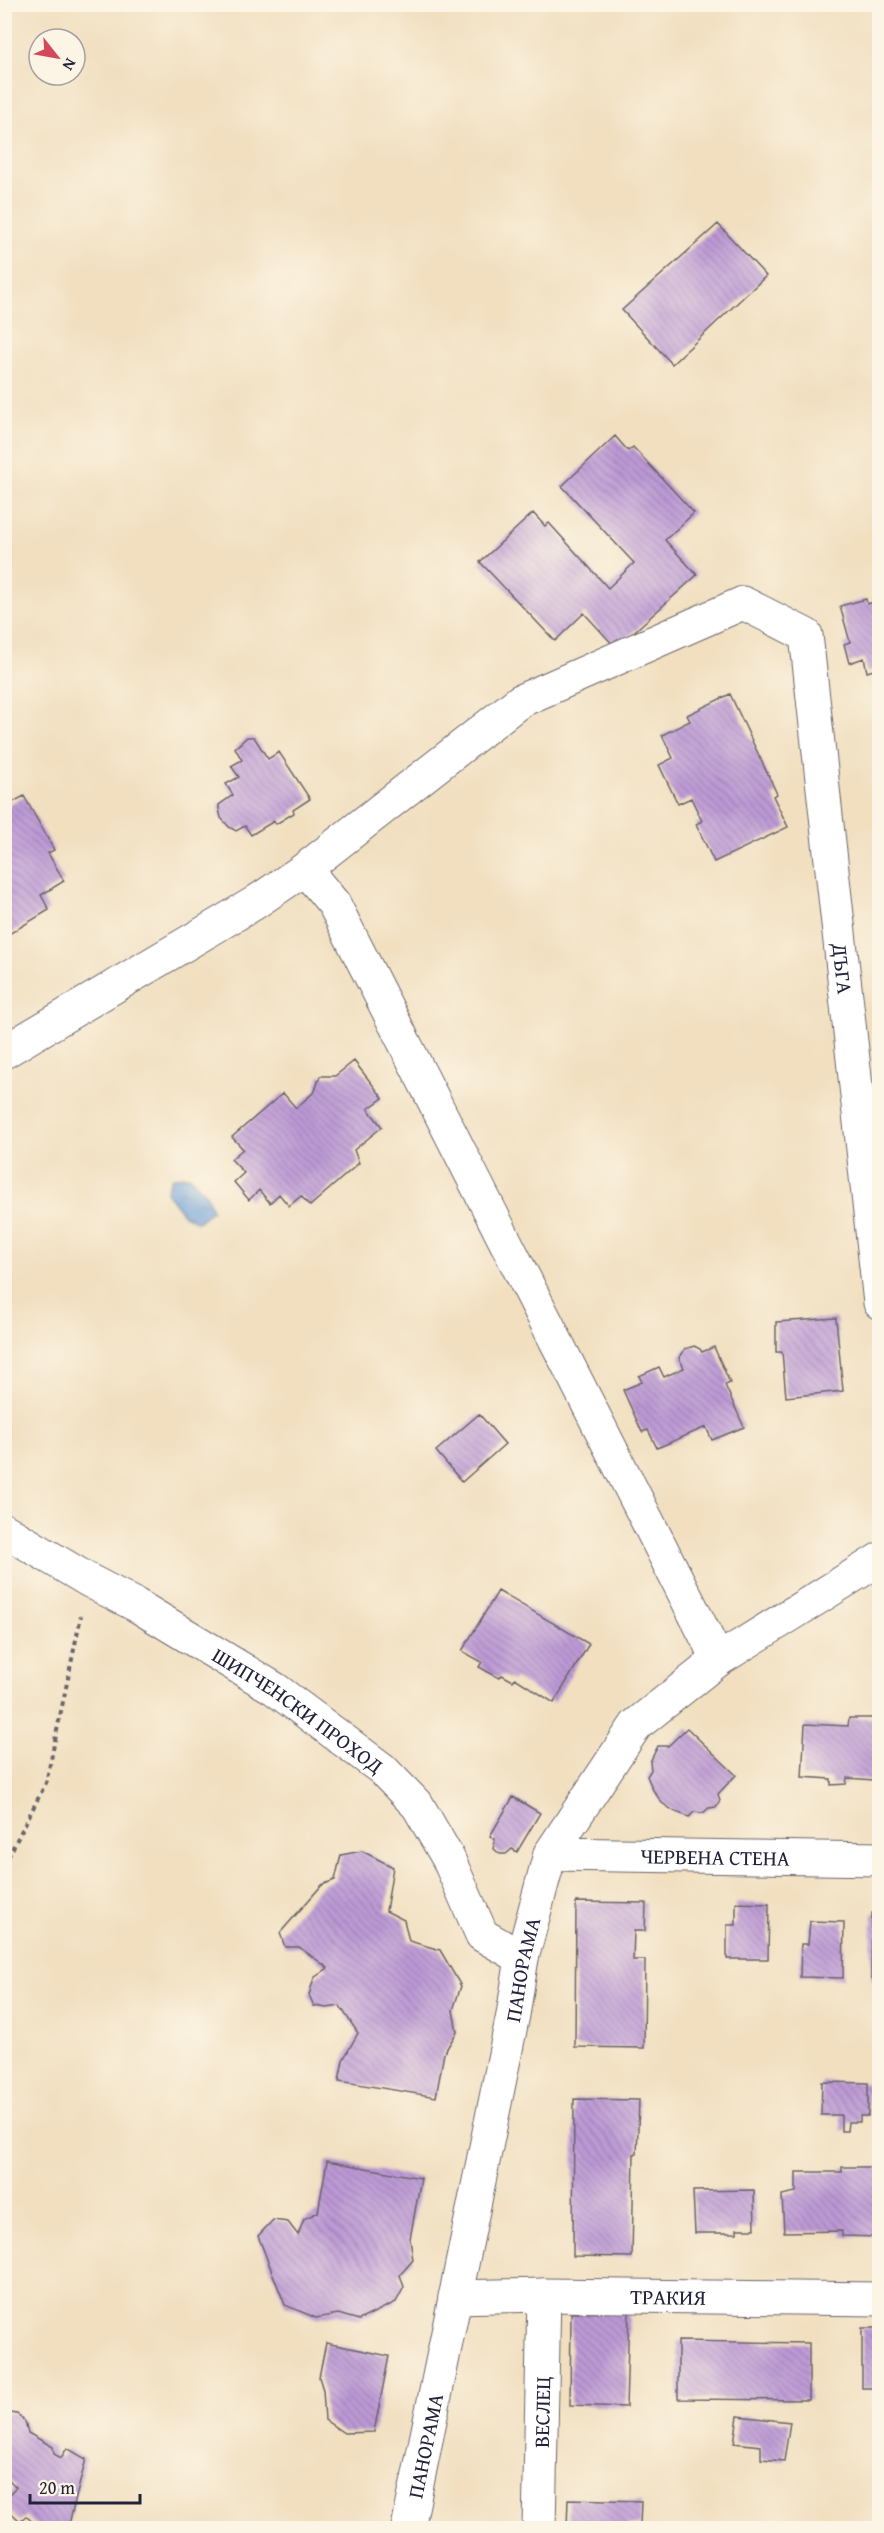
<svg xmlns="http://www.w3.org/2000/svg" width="884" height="2533" viewBox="0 0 884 2533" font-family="'Gentium Book Plus',serif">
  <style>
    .water { fill: url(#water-ripples); stroke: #48618a; stroke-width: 1.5 }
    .building { fill: url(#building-back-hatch) }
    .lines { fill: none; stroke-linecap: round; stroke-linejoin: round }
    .street-casing { stroke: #6a646a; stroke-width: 35 }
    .secondary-casing { stroke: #6a646a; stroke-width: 35 }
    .path { stroke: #6a646a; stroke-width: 4; stroke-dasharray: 4.5 4.5; stroke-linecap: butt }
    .street { stroke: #fff; stroke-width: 33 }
    .secondary { stroke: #fff; stroke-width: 33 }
    .labels { text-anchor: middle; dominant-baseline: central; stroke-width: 4.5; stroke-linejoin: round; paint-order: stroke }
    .street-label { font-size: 21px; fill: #22223b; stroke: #fcf5e5 }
  </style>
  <defs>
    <pattern id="water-ripples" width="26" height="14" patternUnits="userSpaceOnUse" patternTransform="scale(1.5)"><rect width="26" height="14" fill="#6da0d9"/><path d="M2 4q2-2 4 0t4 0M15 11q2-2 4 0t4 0" fill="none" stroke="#5982b1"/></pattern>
    <pattern id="building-back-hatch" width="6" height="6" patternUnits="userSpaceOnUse" patternTransform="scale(1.5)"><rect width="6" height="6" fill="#bd9ad6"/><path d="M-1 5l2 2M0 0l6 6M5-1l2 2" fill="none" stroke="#997daf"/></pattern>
  </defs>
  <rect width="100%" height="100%" fill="#fcf5e5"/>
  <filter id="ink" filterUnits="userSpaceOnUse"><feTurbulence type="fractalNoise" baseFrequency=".0167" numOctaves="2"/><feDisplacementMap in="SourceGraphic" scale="12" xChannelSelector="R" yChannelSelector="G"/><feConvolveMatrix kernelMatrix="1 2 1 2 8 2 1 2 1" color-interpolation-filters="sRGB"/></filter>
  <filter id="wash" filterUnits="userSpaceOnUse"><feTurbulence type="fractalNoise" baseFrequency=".008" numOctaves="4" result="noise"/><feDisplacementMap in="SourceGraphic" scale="24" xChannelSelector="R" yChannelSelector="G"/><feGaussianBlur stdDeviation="1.35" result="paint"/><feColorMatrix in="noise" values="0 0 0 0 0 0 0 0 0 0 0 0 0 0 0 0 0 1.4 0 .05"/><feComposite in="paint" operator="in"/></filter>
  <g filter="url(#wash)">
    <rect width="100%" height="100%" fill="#f1dfc0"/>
    <path class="water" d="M189,1176l18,20 5,14 -14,12 -14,-7 -18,-23 6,-15z"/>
    <g id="blocks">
      <path class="building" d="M718,224l48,52 -94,88 -50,-54z
        M615,436l13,15 5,-4 61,66 -29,27 32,35 -81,73 -32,-35 -29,28 -75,-79 53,-49 12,13 4,-3 59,65 26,-25 -72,-77z
        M866,599l1,5 13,-4v68l-13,4 -3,-14 -15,5 -5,-19 6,-2 -10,-36z
        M730,694l47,100 -4,2 15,31 -74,35 -18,-38 6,-3 -11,-23 -13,6 -19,-39 14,-7 -11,-23 28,-14 -3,-6z
        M247,737h7l14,22 11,-7 31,47 -17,11 1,3 -18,11 -2,-3 -23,14 -6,-9 -9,5 -7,-4 -8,-9 -2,-9v-4l14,-10 -7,-11 13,-7 -8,-11 11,-6 -7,-12z
        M24,796l30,54 -6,3 16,28 -23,14 8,15 -40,24 -5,-8v-119z
        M354,1061l29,37 -15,11 14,18 -28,23 5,13 -49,43 -9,-10 -12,10 -10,-12 -9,9 -11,-13 -10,10 -15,-18 10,-9 -13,-14 12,-10 -11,-12 51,-44 13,15 19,-17 5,-15h15z
        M836,1318l7,73 -57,6 -4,-45h-6v-30z
        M694,1346l6,3 2,3 12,-5 16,36 -5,2 19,42 -32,13 -6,-13 -49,21 -9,-18 -6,2 -19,-42 19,-8 -3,-6 20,-9 5,10 20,-9 -5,-10 2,-4 4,-5z
        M479,1414l26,30 -43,38 -26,-31z
        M498,1591l91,53 -35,59 -39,-25 -2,3 -11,-6 -3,3 -20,-11 3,-5 -20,-11z
        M849,1718h31v67h-6v-5l-27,-2 -1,6 -15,1v-6l-29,-2 3,-53 43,2z
        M687,1728l49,47 -18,19 2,6 -4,7 -7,1 -6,5 -9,-1 -5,5 -15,-6 -12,-8 -9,-13 -6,-14 4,-6 -1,-8 8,-16h10z
        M513,1797l27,16 -23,39 -5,-3 -6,5h-6l-6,-5 1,-10 -5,-3z
        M362,1851l31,16 -7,44 18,9 5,21 31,9 21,36 -8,24 4,22 -13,21 -8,44 -97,-16 4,-21 15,-27 -18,-27 -13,2 -13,-2 -5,-11 5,-17 14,-10 -29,-21h-14l-5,-14 42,-48 13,-5 6,-25z
        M576,1902l70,1 -1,28h-11l-1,29h12l-1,88 -69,-1z
        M736,1903l33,1 -1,55h-41v-34h9z
        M872,1913h8v66h-9z
        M810,1921l34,1 -1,56 -43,-1 1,-33h7z
        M822,2082l46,1v33h-8v6h-12l-1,9h-6v-16h-20z
        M574,2099l65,1 -2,54h-3l-2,103 -59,-1z
        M327,2161l94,17 -11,61 3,21 -13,15 4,12 -8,15 -37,18 -21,-6 -22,4 -31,-13 -27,-69 15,-16 15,2 10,13 6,-16 14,-7z
        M842,2167h38v70l-38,-1v-5l-58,1 -2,-37 14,-3v-20h46z
        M754,2190l1,39h-18v4h-42l-2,-42z
        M629,2312l-3,95 -56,-2 1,-92z
        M862,2328h18v60h-18z
        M678,2341l131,2v57l-131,-1z
        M326,2343l63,13 -15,76 -30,1 -19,-13 -2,-30 -4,-13z
        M4,2412l13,2 8,8 3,11 25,14 1,7 7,4 6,-10 19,11 -18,69h-33l2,-2 -11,-10 -6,5 -16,-15v-7l12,-12 -12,-12z
        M738,2416l52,6 -6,39 -23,-2v-13l-27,-3z
        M568,2499l73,2 -1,24h-12v3h-61z"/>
    </g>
  </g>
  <g filter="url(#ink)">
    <use href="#blocks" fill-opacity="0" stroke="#6a646a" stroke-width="1.5"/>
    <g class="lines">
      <defs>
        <g id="street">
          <path d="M305,869l29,35 384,756"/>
          <path id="s1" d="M4,1052l249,-148 52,-35 215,-168 223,-98 63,32 74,668"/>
          <path id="s2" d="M4,1530l84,50 48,25 139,84 107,80 36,37 30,52 34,77 40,23"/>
          <path id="s3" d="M550,1854l330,5"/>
          <path id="s4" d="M455,2297l89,-2 336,4"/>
          <path id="s5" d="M539,2528l5,-233"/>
        </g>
        <g id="secondary">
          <path id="s6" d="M408,2528l105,-513 9,-57 28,-104 86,-129 82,-65 162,-101"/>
        </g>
      </defs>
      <use href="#street" class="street-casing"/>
      <use href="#secondary" class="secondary-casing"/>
      <path class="path" d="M4,1865l42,-82 35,-167"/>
      <use href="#street" class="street"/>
      <use href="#secondary" class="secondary"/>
    </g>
  </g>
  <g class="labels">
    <g class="street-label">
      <text stroke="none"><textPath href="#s1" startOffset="1275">ДЪГА</textPath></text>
      <text stroke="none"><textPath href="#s2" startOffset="345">ШИПЧЕНСКИ ПРОХОД</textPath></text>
      <text stroke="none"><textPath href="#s3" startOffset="165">ЧЕРВЕНА СТЕНА</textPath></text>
      <text stroke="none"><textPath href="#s6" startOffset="570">ПАНОРАМА</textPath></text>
      <text stroke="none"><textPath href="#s4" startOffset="213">ТРАКИЯ</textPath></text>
      <text stroke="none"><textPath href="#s5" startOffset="116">ВЕСЛЕЦ</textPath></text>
      <text stroke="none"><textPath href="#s6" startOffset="84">ПАНОРАМА</textPath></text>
    </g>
  </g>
  <rect width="884" height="2533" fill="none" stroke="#fcf5e5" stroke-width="24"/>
  <g transform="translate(57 57) rotate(121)"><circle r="28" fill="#fcf5e5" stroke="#a5a1a1" stroke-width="1.5"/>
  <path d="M0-4.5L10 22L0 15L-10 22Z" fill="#d1495b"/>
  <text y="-9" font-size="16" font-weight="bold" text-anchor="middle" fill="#22223b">N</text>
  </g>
  <path d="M30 2494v9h110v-9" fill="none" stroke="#22223b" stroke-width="3"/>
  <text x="39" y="2494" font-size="18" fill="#22223b" stroke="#fcf5e5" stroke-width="4.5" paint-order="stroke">20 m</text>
</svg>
